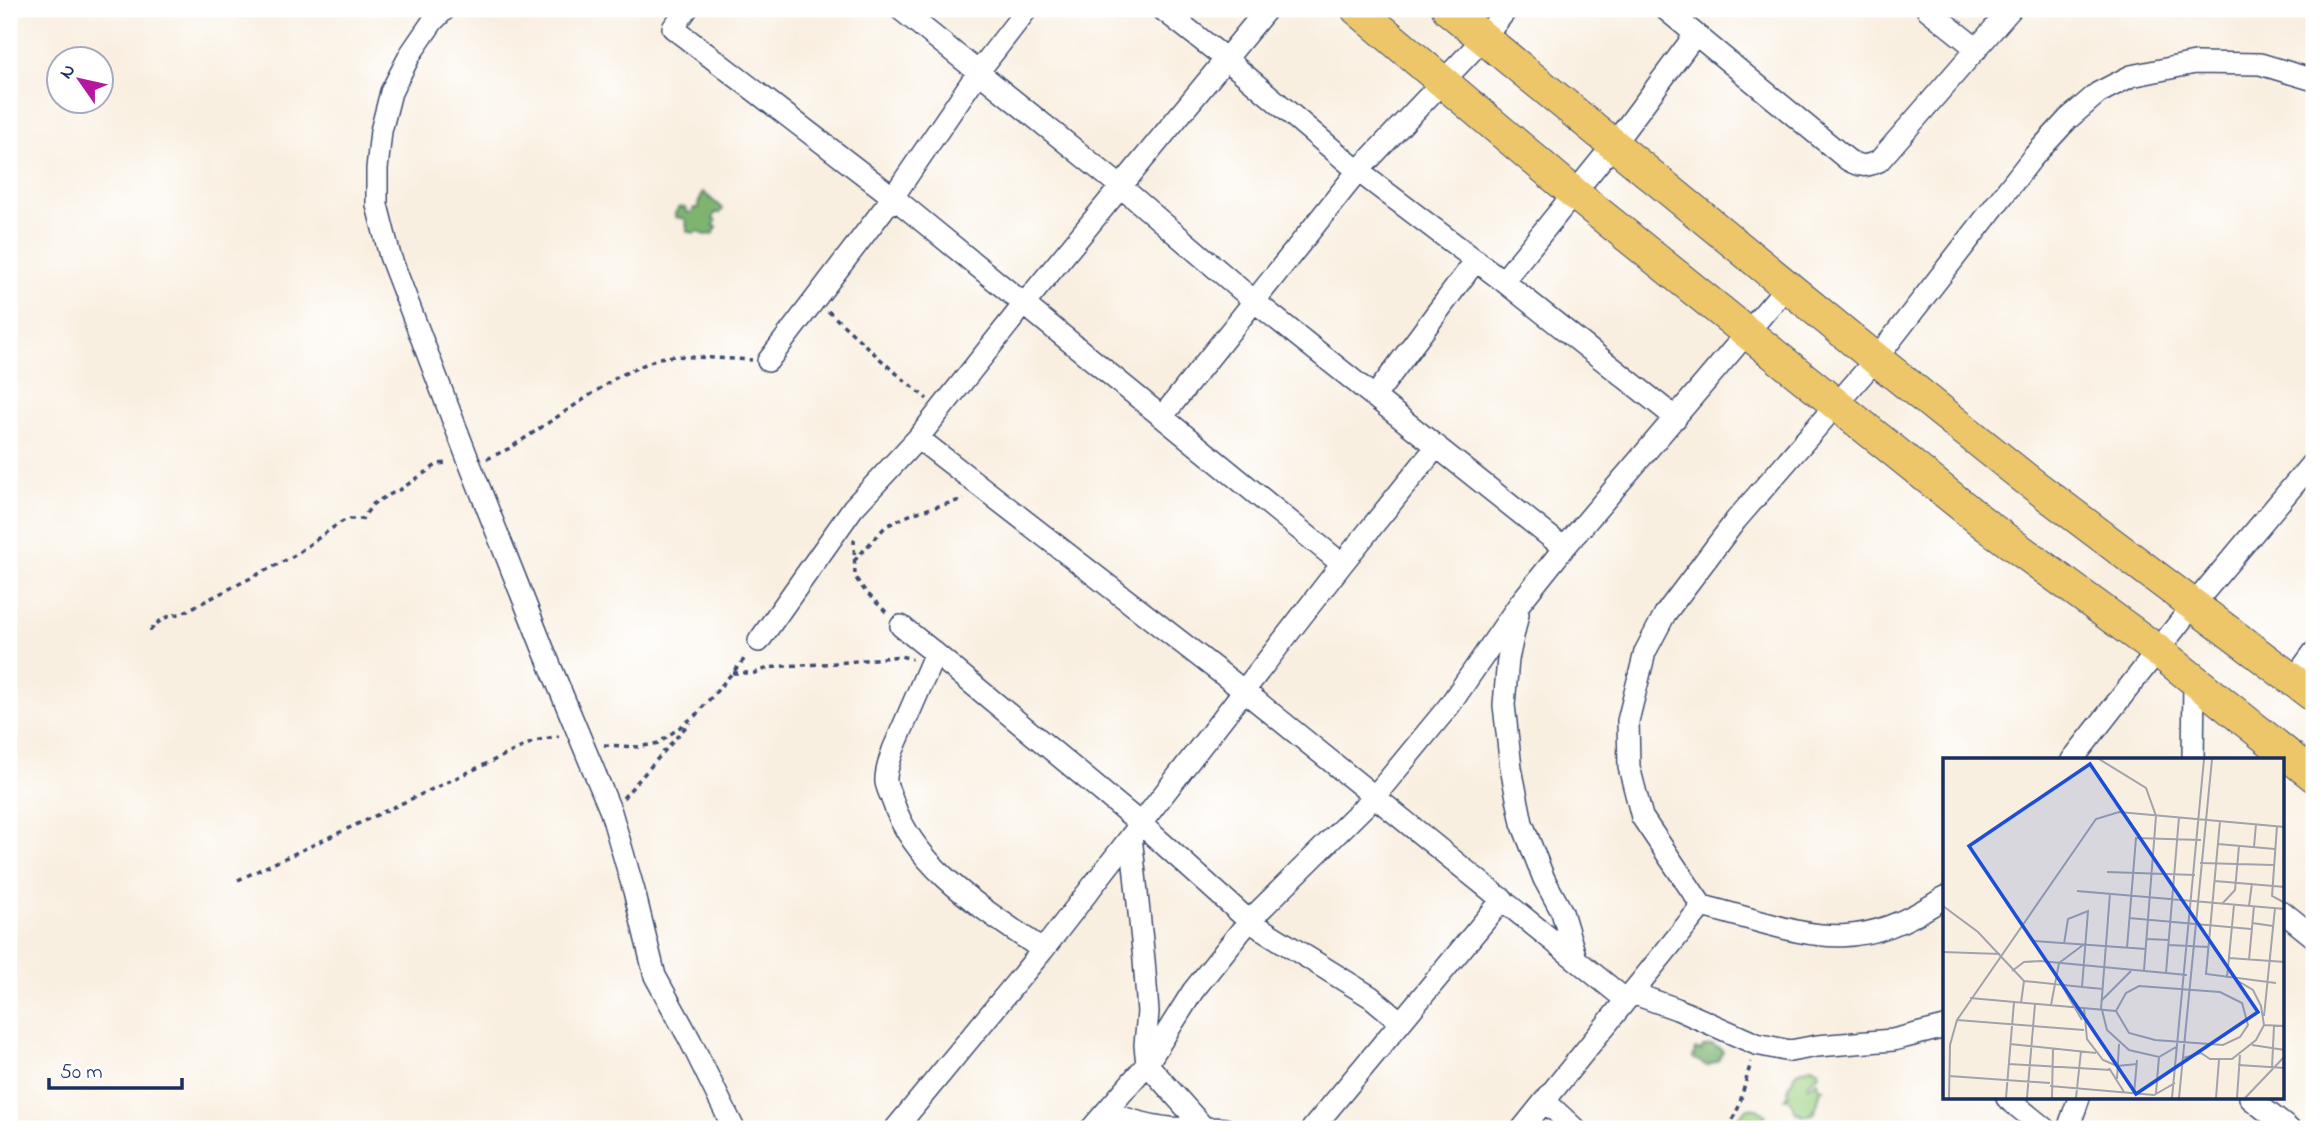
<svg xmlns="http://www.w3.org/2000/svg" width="2323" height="1138" viewBox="0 0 2323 1138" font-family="'Indie Flower',sans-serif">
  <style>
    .green { fill: #9ed282; stroke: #5c8070; stroke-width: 2 }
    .forest { fill: #7eb470; stroke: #4c7267; stroke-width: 2 }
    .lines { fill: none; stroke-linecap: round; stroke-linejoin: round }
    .minor-casing { stroke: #3c4c72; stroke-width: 24 }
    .primary-casing { stroke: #3c4c72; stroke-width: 34 }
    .path { stroke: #3c4c72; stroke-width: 3.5; stroke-dasharray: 5 5; stroke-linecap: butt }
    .minor { stroke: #fff; stroke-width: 21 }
    .primary { stroke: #ecc669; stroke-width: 32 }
    .inset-road { fill: none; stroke: #a0a2ac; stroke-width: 2 }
    .view { fill: #1d4ed8; fill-opacity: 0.15; stroke: #1d4ed8; stroke-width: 3.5 }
    .inset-edge { fill: none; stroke: #1b2f5e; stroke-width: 3.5 }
  </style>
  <rect width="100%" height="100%" fill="#fff"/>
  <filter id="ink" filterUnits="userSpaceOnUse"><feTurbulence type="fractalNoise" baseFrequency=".0143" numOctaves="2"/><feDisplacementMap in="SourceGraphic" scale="14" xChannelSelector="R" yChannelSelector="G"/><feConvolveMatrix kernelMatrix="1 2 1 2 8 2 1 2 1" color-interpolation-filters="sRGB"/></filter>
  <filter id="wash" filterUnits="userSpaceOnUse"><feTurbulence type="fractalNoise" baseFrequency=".00686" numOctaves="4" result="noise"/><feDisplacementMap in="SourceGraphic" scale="28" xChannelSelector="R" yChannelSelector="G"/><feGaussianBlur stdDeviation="1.57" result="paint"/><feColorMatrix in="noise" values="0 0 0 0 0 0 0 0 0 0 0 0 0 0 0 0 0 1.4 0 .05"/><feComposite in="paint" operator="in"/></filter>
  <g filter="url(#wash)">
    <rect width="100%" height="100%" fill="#f9efe0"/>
    <path class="green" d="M1812,1066l6,3 1,5 -12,11 2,2 8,-6 1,5 5,3h-2l-6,23 -2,-3 -2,3 2,2 -11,2 -2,-4 -4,1 -6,-14h-5l4,-5 -1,-4 7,-17z
      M1748,1108l9,1 9,6c-4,7 -18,14 -25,14l-5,-5v-5z"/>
    <path class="forest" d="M703,192l20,17 -3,4h-5l-2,6 3,1 -2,5 3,2 -4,7 -8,1 -7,-4 -4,2 -7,-2 -1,-12 -11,-2v-4l4,-6 6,1 3,5 4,-1 2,-4h5l-1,-4z
      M1712,1045l9,4 2,3 -5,9 -11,5 -14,-8 2,-9 6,2 2,-4z"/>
  </g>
  <g filter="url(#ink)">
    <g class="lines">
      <defs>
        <path id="minor" d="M445,9l-12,12 -22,32 -20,39 -10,39 -4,38v36l13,51 79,206 75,189 67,161 23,79 21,85 35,64 44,89
          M687,9l-14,19 220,169 449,367
          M900,9l220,177 134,115 310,247
          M1162,9l64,50 132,112 145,110 173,137
          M1665,9l183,151c12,7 18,7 31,1l132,-152
          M1927,9l50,40
          M1503,281l111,-137 81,-109
          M768,361l125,-164 86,-126 48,-62
          M1375,396l101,-136
          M1162,417l196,-246 126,-133 23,-29
          M918,438l326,253 382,309
          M1518,614l-10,45 -4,46 7,63 11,55 22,56 18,33 14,47
          M901,626l34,27
          M759,641l94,-133 65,-70 107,-135 242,-294
          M2294,679l20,-27
          M2072,760l122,-156 120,-143
          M2193,760l1,-78
          M1131,836l13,124 4,52 -3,33 2,19 58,65
          M1702,906l-60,-89 -13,-50 -1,-46 17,-69 20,-38 71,-94 140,-161 157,-202 35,-38 30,-26 33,-17 64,-13 65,1 54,16
          M2283,912l31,25
          M1043,950c-56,-39 -127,-80 -150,-148 -2,-6 -6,-14 -7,-20 -1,-10 4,-22 7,-32l42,-97 206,171 108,97 122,76 30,25 -89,107
          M1632,993l45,16 79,35 34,7 27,-5 76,-6 52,-13
          M1401,1022l102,-123
          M2007,1098l38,31
          M2250,1098l39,31
          M1545,1101l30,28
          M1106,1112c20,7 43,14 64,16 19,1 36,-1 55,1
          M896,1128l147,-178 299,-386 95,-118
          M1091,1129l56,-65 46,-73 56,-70 126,-125 74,-90 71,-103 44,-55 223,-262
          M1522,1129l180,-223c101,25 146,56 243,-9
          M2068,1129l11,-31"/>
        <path id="primary" d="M1357,9l218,185 411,331 172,126 156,125
          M1448,9l428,350 150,120 288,217"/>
      </defs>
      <use href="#minor" class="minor-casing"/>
      <use href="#primary" class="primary-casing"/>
      <path class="path" d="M828,311l62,57 37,31
        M487,459l23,-11 109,-72 40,-18 15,-2 78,4
        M854,539l1,38 10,14 24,24
        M854,561l32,-35 28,-13 50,-14
        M150,631c9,-11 16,-15 30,-17l112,-57 46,-33 9,-5h15l11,-15 10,-6 18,-9 37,-25 10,-1
        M733,673h22l13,-5 17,-2 53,-3 62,-7 12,3
        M695,716l52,-60
        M604,745l35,2 20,-4 37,-28
        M623,798l67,-76
        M238,880l297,-139 24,-5
        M1729,1129l10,-23 12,-44"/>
      <use href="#minor" class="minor"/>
      <use href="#primary" class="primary"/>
    </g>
  </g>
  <g transform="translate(1943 758)">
    <rect width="341" height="341" fill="#f9efe0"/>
    <path class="inset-road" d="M156,1l47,29 10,28 -12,154M277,63l-14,153 70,9M334,68l-5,70 13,7M275,86l57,5M311,89l2,-23M257,105l74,2M164,114l88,3M272,123l70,6M134,133l208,18M279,146l13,-14 4,-44M0,148l35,26 46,49 58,6 6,-76 -20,8 -4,25M306,148l3,-23M186,160l122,11M309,165l21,3M204,181l22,1M91,183l112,8M226,187l40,2M184,190l9,-110 65,2M0,194l57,2M286,200l56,4M306,202l5,-54M69,213l12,-9 16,-1 147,14M223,215l13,-156M284,220l7,-73M118,226l21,36M139,229l21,2M27,240l146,13 13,22 26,7 68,5 17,-8 8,-12 -6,-22 -22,-11 -81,-6 -13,7 -10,18M158,243l30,-30M78,245l3,-22M108,247l8,-42 24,-18M141,250l3,31 16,21 14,6 20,-2M158,251l9,-116M159,252l5,20 22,20 30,7 17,-10M321,258l11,-108M14,262l127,10M321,267l21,1M67,286l86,9M309,287l33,5M240,300l18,-5 9,6h22l24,-19 8,-15 -3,-19 -8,-16 -15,-9M66,306l102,6M295,307l47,3M329,309l2,-41M166,310l15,24M6,318l101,7M174,321l2,-35M107,328l104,9 21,-12M213,335l3,-36M191,336l3,-34M6,340l1,-53 7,-25 139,-201 23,-7 166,15M63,340l8,-96M84,340l8,-94M109,340l1,-49M133,340l5,-47M229,340l32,-339M236,340l33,-339M273,340l3,-38M294,340l3,-43M302,340l40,-42"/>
    <path class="view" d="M147,6l168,248 -122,82 -167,-248z"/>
    <rect width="341" height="341" class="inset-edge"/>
  </g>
  <rect width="2323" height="1138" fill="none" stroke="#fff" stroke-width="35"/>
  <g transform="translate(80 80) rotate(304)"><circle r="33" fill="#ffffff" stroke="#a4acbf" stroke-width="2"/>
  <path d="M0-5L12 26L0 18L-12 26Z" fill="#b5179e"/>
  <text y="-10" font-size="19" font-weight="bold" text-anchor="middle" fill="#1b2f5e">N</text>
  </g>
  <path d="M49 1078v10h133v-10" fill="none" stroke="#1b2f5e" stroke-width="3.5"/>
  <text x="60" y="1078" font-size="21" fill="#1b2f5e" stroke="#ffffff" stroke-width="5" paint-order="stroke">50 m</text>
</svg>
